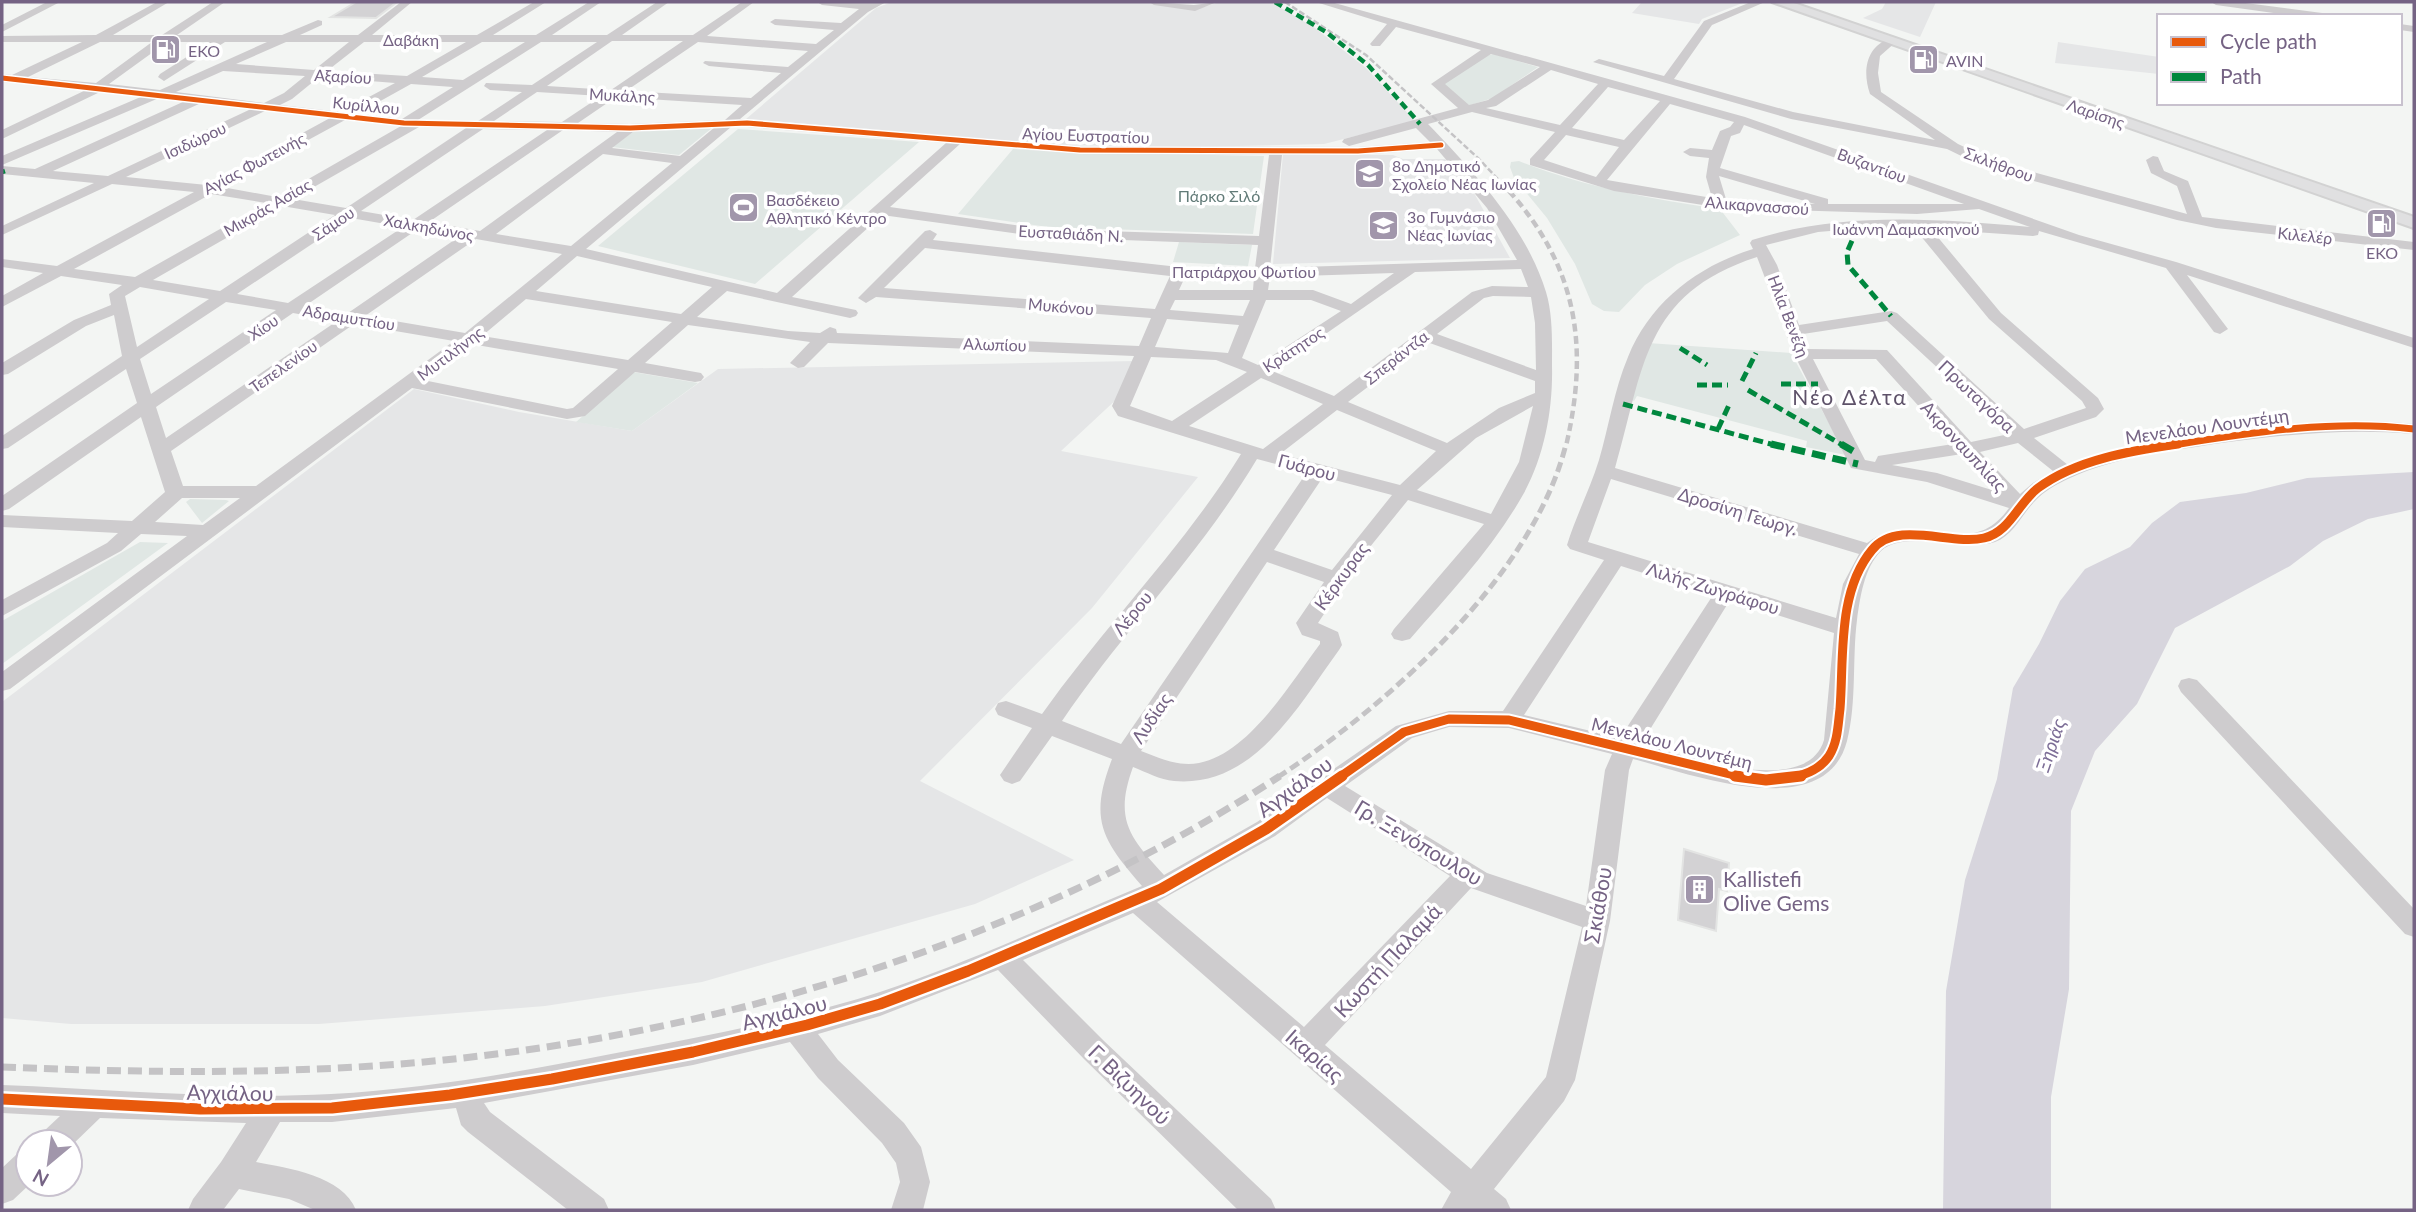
<svg xmlns="http://www.w3.org/2000/svg" width="2416" height="1212" viewBox="0 0 2416 1212" font-family="Lato,sans-serif">
  <style>
    .built { fill: #e5e6e7 }
    .green { fill: #e0e7e4 }
    .water { fill: #d7d5dd }
    .building { fill: #d3d2d4; stroke: #e3e4e3; stroke-width: 2 }
    .lines { fill: none; stroke-linecap: round; stroke-linejoin: round }
    .major-casing { stroke: #d2d2d2; stroke-width: 4 }
    .minor { fill: #ceccce; fill-rule: evenodd }
    .major { fill: #e0e0e1; fill-rule: evenodd }
    .rail-far3 { stroke: #c4c3c5; stroke-width: 2.5; stroke-dasharray: 6 2.5; stroke-linecap: butt }
    .rail-far2 { stroke: #c4c3c5; stroke-width: 4.5; stroke-dasharray: 8 4.5; stroke-linecap: butt }
    .rail-far1 { stroke: #c4c3c5; stroke-width: 5; stroke-dasharray: 10 5; stroke-linecap: butt }
    .rail { stroke: #c4c3c5; stroke-width: 7; stroke-dasharray: 14 7; stroke-linecap: butt }
    .quiet-far2 { stroke: #00873e; stroke-width: 4.5; stroke-dasharray: 8 4.5; stroke-linecap: butt }
    .quiet-far1 { stroke: #00873e; stroke-width: 5; stroke-dasharray: 10 5; stroke-linecap: butt }
    .quiet { stroke: #00873e; stroke-width: 7; stroke-dasharray: 14 7; stroke-linecap: butt }
    .cycleway-far3-casing { stroke: #fff; stroke-width: 8 }
    .cycleway-far2-casing { stroke: #fff; stroke-width: 10 }
    .cycleway-far1-casing { stroke: #fff; stroke-width: 13 }
    .cycleway-casing { stroke: #fff; stroke-width: 16 }
    .cycleway-far3 { stroke: #e8590c; stroke-width: 5 }
    .cycleway-far2 { stroke: #e8590c; stroke-width: 7 }
    .cycleway-far1 { stroke: #e8590c; stroke-width: 9 }
    .cycleway { stroke: #e8590c; stroke-width: 11 }
    .labels { text-anchor: middle; dominant-baseline: central; stroke-width: 7; stroke-linejoin: round; paint-order: stroke }
    .far-street-label { font-size: 16px; fill: #756384; stroke: #fff }
    .far-poi-label { font-size: 16px; fill: #756384; stroke: #fff; text-anchor: start }
    .far-park-label { font-size: 16px; fill: #627b78; stroke: #fff }
    .street-label { font-size: 18px; fill: #756384; stroke: #fff }
    .water-label { font-size: 19px; font-style: italic; fill: #7c6d96; stroke: #fff }
    .quarter-label { font-size: 21px; letter-spacing: 2px; fill: #5e5269; stroke: #fff }
    .near-street-label { font-size: 21px; fill: #756384; stroke: #fff }
    .near-poi-label { font-size: 21px; fill: #756384; stroke: #fff; text-anchor: start }
  </style>
  <rect width="100%" height="100%" fill="#f3f5f3"/>
  <path class="built" d="M892,2h251l52,8 24,-8h52l44,26 51,40 49,53 -91,23 -132,3 -131,-2 -315,-26 130,-111z
    M1642,2h103l-43,17 -3,5 -67,-11z
    M1886,2h50l-16,35 -57,-19 19,-9z
    M2058,42l101,15v17l-104,-11z
    M1283,154l110,1 10,4h42l29,34 36,65 -237,6z
    M1136,361l-16,35 -59,55 137,26 -106,131 -172,173 154,79 -99,44 -273,78 -157,24 -226,18h-248l-69,-6v-316l412,-313 105,23 113,19 86,-62z"/>
  <path class="green" d="M1493,54l45,13 -45,31 -26,8 -26,-21 44,-29z
    M672,128h40l-33,27 -67,-8 21,-15z
    M738,129l181,13 -164,142 -157,-38z
    M1013,149l48,3 203,4 -11,78 -205,-7 -90,-13z
    M1519,161c65,26 133,38 201,48l20,26 -63,29 -32,21 -26,27 -15,-1 -12,-7 -17,-40 -28,-46 -33,-40 -4,-11 1,-5z
    M1179,242l73,3 -4,21 -75,-4z
    M1648,343l143,10 55,102 -40,-8 1,-6 -170,-45 -3,5 -4,-2z
    M633,372l65,11 -66,48 -56,-9z
    M190,499l36,1 3,1 -27,22 -16,-21z
    M140,542l28,1 -166,121v-43z"/>
  <path class="water" d="M2414,472v37l-46,10 -45,22 -33,25 -115,62 -38,76 -42,47 -24,60 -2,178 -18,108v113h-108l3,-219 19,-111 32,-101 16,-91 26,-44 21,-43 25,-32 45,-22 22,-24 28,-21 66,-9 61,-15z"/>
  <path class="building" d="M356,2h41l-21,16 -45,-1z
    M1684,849l45,14 -2,28 -8,-2 -3,42 -38,-11z"/>
  <g class="lines">
    <defs>
      <path id="major" d="M1772,2h19l623,215v11z"/>
    </defs>
    <use href="#major" class="major-casing"/>
    <path class="minor" d="M47,2h13l-58,30v-7z
      M157,2h12l-56,33h49l51,-33h12l-48,33h105l36,-15 4,1v4l-22,10h58l43,-33h11l-40,33h105l57,-33h12l-53,33h43l53,-33h12l-49,33h55l50,-33h12l-47,33h71l49,-33h12l-47,34 109,8 18,-14 -59,-5 -5,-3 5,-3 66,4 18,-14 -37,-4 -5,-3h69l-18,10 -128,107 340,27 278,1 72,-5 -14,-14 -67,18 -7,-4 2,-3 114,-31 -27,-24 50,-34 -85,-23 -16,19h-8l-2,-2 17,-20 -68,-21 12,-1 414,115 334,118 97,27 238,76v10l-227,-73 41,54 -8,5 -6,-2 -48,-64 -127,-37 -1,4 -5,1 -102,-7 70,84 97,85 6,11 -8,8 -62,21 34,27c45,-19 94,-24 142,-31 69,-9 135,-18 204,-10v10c-68,-6 -133,1 -200,10 -49,8 -98,13 -144,34 -13,6 -26,13 -35,23 -14,14 -21,34 -40,41 -33,11 -90,-13 -114,9 -17,17 -21,47 -24,69 -5,39 0,82 -10,121 -22,85 -159,32 -214,18l-4,11 -19,151 -35,159 -11,21 -70,88 12,10 5,11h-70l10,-18 -318,-279 -110,47 81,81 167,158 5,11h-38l-154,-151 -86,-89 -118,46 -62,18 20,26 66,63 17,24 9,35 -7,28h-32l9,-28 -4,-19 -14,-20 -64,-65 -28,-36 -97,23 -209,38 6,9 114,87 5,11h-41l-100,-78 -7,-7 -5,-17 -124,14h-52l-24,40c32,6 87,14 100,48h-41l-26,-11 -50,-10 -16,21h-35l5,-11 28,-37 25,-39 -146,-5 -30,29v-5h-31l4,-10 17,-16 -58,-3v-28c109,4 219,15 329,9 94,-5 188,-22 280,-40 90,-17 182,-34 269,-62 90,-30 175,-70 262,-106 -41,-47 -53,-67 -30,-127l-60,-23 -32,45 -8,3 -8,-3 -4,-6 32,-47 -34,-13 -3,-6 3,-6 8,-2 36,13c63,-89 142,-167 199,-260l-123,-38 -6,-10 22,-50 -306,-13 -24,24 -6,1 -8,-5 20,-21 -122,-17 -43,38 56,10 3,4 -3,4 -6,1 -60,-10 -50,44 -18,3 -155,-31 -402,301 -8,2v-19l185,-136 -46,-2 -20,17 -119,65v-16l105,-57 11,-10 -116,-6v-12l130,6 33,-29 -24,-75 -132,92 -7,2v-15l135,-93 -11,-34 -118,79 -6,1v-13l120,-80 -8,-41 -28,11 -78,48 -6,1v-12l72,-43 37,-15 -2,-11 13,-9 -61,-9 -59,31v-11l41,-23 -41,-6v-8l55,7 137,-74 -82,-8 -110,51v-9l92,-43 -92,-9v-8l33,3 150,-68 -26,-3 -157,67v-9l141,-60 -41,-5 -100,48v-9l86,-41 -86,-7v-8l10,1 70,-33h-80v-6l94,-1zM612,41h71l-72,49 -64,-4zM100,42h52l-56,41 -68,-6zM167,42h43l-50,32 -2,3 6,4 61,-39h42l-107,48 -51,-6zM286,42h63l-35,28 -78,-6zM364,42h102l-59,34 -80,-5zM482,42h43l-62,38 -41,-3zM541,42h56l-65,43 -46,-2 -2,3 6,4 32,2 -44,29 -60,-1zM698,42l110,9 -20,16 -83,-6 -2,2 6,3 72,7 -30,25 -125,-7zM1491,54l49,13 -52,33 -19,5 -24,-21zM1551,70l47,14 -38,41 -74,-17 10,-2zM223,71l82,5 -21,17 -20,10 -88,-11zM319,77l76,6 -54,29 -61,-7 12,-6zM411,84l42,3 -51,32 -45,-5zM1608,87l52,14 -36,39 -52,-12zM537,92l64,4 -39,26 -68,-1zM616,97l126,8 -17,15 -95,4 -52,-1zM201,103l50,6 -143,67 -55,-5zM1670,104l64,18 -4,5 -10,4 -8,19 -22,-2 -7,4 7,4 19,2 -3,19 6,21 -105,-18zM267,110l63,8 -123,67 -81,-8zM1472,112l83,20 -25,27v6l84,26 108,17 195,6 62,-5 51,18c-93,-8 -188,-16 -278,13l-2,3 3,6c-55,17 -103,53 -125,108 -14,33 -19,69 -29,103 -9,29 -23,56 -32,85l3,4 34,11 -101,151h-54l-53,15 -139,96 -93,53c-35,-38 -50,-56 -31,-108 13,5 27,13 41,14 80,7 124,-75 165,-131l3,-5 -4,-13 -20,-9 43,-65 47,-58 76,24 -90,105 -3,5 3,5 8,2 8,-2c40,-46 84,-92 114,-146 21,-39 29,-85 28,-127 0,-24 1,-51 -6,-74 -20,-65 -72,-120 -118,-168zM345,120l56,6 -124,71 -55,-10zM1744,125l220,79h-136v-5l-108,-31 11,-32 9,-3zM419,127l47,1 -120,80 -53,-9zM715,127l-35,29 -68,-8 21,-16zM731,127h16l199,16 -169,150 -191,-44zM483,129l64,1 -134,90 -52,-9zM563,130l54,2 -137,99 -51,-9zM1566,135l53,12 -23,30 -52,-17zM960,144l120,10 189,1 -10,81 -217,-7 -152,-22zM1437,149l50,59 30,52 -247,8 12,-113h76zM603,154l69,9 -101,83 -75,-12zM1719,176l96,28 -89,-5zM211,194l55,9 -131,74 -61,-8zM282,206l53,9 -115,76 -67,-11zM882,215l160,22 216,8 -3,23 -76,-1 -246,-27 4,-6 -7,-4 -5,1 -67,67 8,5 10,-6 275,21 -12,28 -302,-13 -1,-4 -6,-2 -10,6 -32,-2 -91,-14 30,-26 123,27 6,-2 2,-3 -2,-3 -64,-13zM351,218l52,9 -115,76 -51,-9zM418,229l42,7 -112,77 -43,-7zM1854,229h61l74,90 93,82 4,7 -62,21 -127,-116 -6,-2 -92,14 -22,-60 -11,-20 52,-13zM476,239l86,15 -97,79 -100,-17zM925,248l245,28 -15,33 -271,-21zM577,256l135,31 -31,27 -145,-23zM1757,257l37,97 57,114 76,14 82,26c-40,57 -92,-2 -142,35l-252,-75c29,-98 27,-174 142,-211zM1521,269l7,18 -36,-1 -20,6 -138,104 -62,-25 143,-99zM1394,273l-43,31 -38,-14h-45l2,-13zM1185,277h69l-1,13h-74zM140,287l69,12 -72,48 -12,-51zM1493,296l38,1 4,26 1,47 -99,-36 47,-36zM526,299l146,23 -44,38 -146,-24zM1175,300h75l-7,16 -73,-6zM1266,300h45l30,11 -83,54 -16,-7zM226,302l50,8 -125,84 -11,-35zM293,313l44,8 -171,117 -10,-31zM1167,319l72,6 -11,28 -73,-6zM1887,321l122,113 -38,8 -84,-92 -79,-1 -5,-15zM354,324l100,17 -198,145h-73l-12,-35zM1427,342l108,39v12l-36,15 -52,35 -99,-41zM471,344l147,25 -45,39 -6,1 -144,-29zM1151,357l65,3 31,12 -75,49 -42,-15zM1813,359h63l77,85 -75,12 -3,6 -10,-2zM1261,378l62,26 -60,45 -74,-23zM1533,406l-14,56 -28,52 -74,-24 59,-52zM1337,410l99,41 -36,34 -120,-31zM2018,443l35,28 -20,12 -13,11 -40,-42zM1962,454l33,37 -58,-18 -45,-8zM1257,459l50,13 -186,272 -59,-23c61,-90 139,-168 195,-262zM1323,477l69,18 -60,75 -58,-20zM1611,479l248,75 -16,30 -7,34 -248,-76zM182,498h58l-37,27 -48,-3zM1267,562l57,20 -28,41 6,12 18,6v3c-29,38 -71,110 -121,119 -21,4 -39,-5 -58,-12zM1621,566l92,29 -93,143 -96,-23zM1730,600l104,33 -10,107c-18,60 -142,14 -183,4zM1449,727l60,1 103,26 -7,16 -19,136 -99,-33 -142,-87 67,-48zM1327,798l123,78 -146,151 -147,-125 118,-66zM1471,888l111,39 -36,150 -75,92 -146,-124z
      M1149,2l45,3 23,-3 -22,9 -41,-6z
      M1751,2h14l-53,23 -38,54 119,33 142,28 -65,-46c-8,-23 -4,-48 21,-56l6,3 -17,15 -2,17 3,19 77,52 38,18 191,52 -10,-28 -26,-13 -5,-13 7,-4 5,1 6,14 24,10 14,36 212,25v8l-198,-22 -39,-8 -191,-52 -39,-19 -156,-30 -198,-57 6,-3 65,17 40,-55z
      M2211,2h27l84,11 5,3h-31l-80,-11z
      M2400,24l14,2v6l-14,-2z
      M2189,678l8,2 217,229v28l-9,-3 -224,-242 -3,-6 3,-6z
      M28,1150l2,34 -17,16 -11,4v-36l15,-14z"/>
    <use href="#major" class="major"/>
    <path class="rail-far3" d="M1285,2l81,53 113,104 32,34"/>
    <path class="rail-far2" d="M1509,191c69,77 80,157 57,255"/>
    <path class="rail-far1" d="M1278,777c110,-72 256,-202 288,-333"/>
    <path class="rail" d="M2,1067c147,6 295,8 442,-7 294,-30 589,-123 836,-284"/>
    <path class="quiet-far2" d="M1275,2l51,30 42,33 52,59
      M2,172l3,-1"/>
    <path class="quiet-far1" d="M1858,227l-11,25 1,13 43,51
      M1680,348l27,17
      M1742,381l14,-28
      M1781,384h37
      M1697,385h31
      M1748,390l96,56
      M1623,404l155,42
      M1718,429l11,-24"/>
    <path class="quiet" d="M1771,444l87,20
      M1841,444l12,7"/>
    <defs>
      <path id="cycleway-far3" d="M2,78l402,45 226,5 117,-5 333,27 278,1 83,-6"/>
      <path id="cycleway-far2" d="M2167,446c82,-13 164,-27 247,-17"/>
      <path id="cycleway-far1" d="M1340,777l64,-45 45,-13 60,1 233,57
        M1794,777c14,-3 27,-9 35,-21 9,-14 9,-32 11,-47 4,-51 -3,-117 32,-159 25,-31 79,-4 112,-12 26,-6 34,-35 54,-50 39,-29 93,-37 140,-44"/>
      <path id="cycleway" d="M1735,776l31,4 35,-4
        M2,1099l198,10 132,-1 118,-13 102,-16 141,-27 114,-27 73,-21 88,-33 193,-82 105,-60 76,-53"/>
    </defs>
    <use href="#cycleway-far3" class="cycleway-far3-casing"/>
    <use href="#cycleway-far2" class="cycleway-far2-casing"/>
    <use href="#cycleway-far1" class="cycleway-far1-casing"/>
    <use href="#cycleway" class="cycleway-casing"/>
    <use href="#cycleway-far3" class="cycleway-far3"/>
    <use href="#cycleway-far2" class="cycleway-far2"/>
    <use href="#cycleway-far1" class="cycleway-far1"/>
    <use href="#cycleway" class="cycleway"/>
  </g>
  <defs>
    <symbol id="fuel-square" viewBox="-11 -11 22 22"><rect x="-9" y="-9" width="18" height="18" rx="4" fill="#a196ab" stroke="#fff"/><path d="M-5.5-6h7V0h2V4h1.3V-2.5L3-4.5l.8-.8L6-3V5H2.5V1h-1V6h-7ZM-4.2-4.7v3.2H.2V-4.7Z" fill="#fff"/></symbol>
    <symbol id="school-square" viewBox="-11 -11 22 22"><rect x="-9" y="-9" width="18" height="18" rx="4" fill="#a196ab" stroke="#fff"/><path d="M0-5L7-2L0 1L-7-2ZM-4 1L0 2.5L4 1V4Q0 6-4 4Z" fill="#fff"/></symbol>
    <symbol id="stadium-square" viewBox="-11 -11 22 22"><rect x="-9" y="-9" width="18" height="18" rx="4" fill="#a196ab" stroke="#fff"/><path d="M0-5a6.5 5 0 1 0 0 10a6.5 5 0 1 0 0-10ZM-3.5-1.8h7v3.6h-7Z" fill="#fff"/></symbol>
    <symbol id="building-square" viewBox="-11 -11 22 22"><rect x="-9" y="-9" width="18" height="18" rx="4" fill="#a196ab" stroke="#fff"/><path d="M-4-6H4V6H1V3H-1V6H-4ZM-2.5-4.3h1.7v1.8h-1.7ZM.8-4.3h1.7v1.8H.8ZM-2.5-1h1.7V.8h-1.7ZM.8-1h1.7V.8H.8Z" fill="#fff"/></symbol>
  </defs>
  <g fill-rule="evenodd">
    <use href="#fuel-square" x="148" y="32" width="35" height="35"/>
    <use href="#fuel-square" x="1906" y="42" width="35" height="35"/>
    <use href="#school-square" x="1352" y="156" width="35" height="35"/>
    <use href="#stadium-square" x="726" y="190" width="35" height="35"/>
    <use href="#fuel-square" x="2364" y="206" width="35" height="35"/>
    <use href="#school-square" x="1366" y="208" width="35" height="35"/>
    <use href="#building-square" x="1682" y="872" width="35" height="35"/>
  </g>
  <g class="labels">
    <g class="far-street-label">
      <text x="411" y="39">Δαβάκη</text>
      <text transform="translate(343 76) rotate(3)">Αξαρίου</text>
      <text transform="translate(622 95) rotate(3)">Μυκάλης</text>
      <text transform="translate(366 105) rotate(6)">Κυρίλλου</text>
      <text transform="translate(2096 113) rotate(19)">Λαρίσης</text>
      <text transform="translate(1086 135) rotate(2)">Αγίου Ευστρατίου</text>
      <text transform="translate(195 140) rotate(-25)">Ισιδώρου</text>
      <text transform="translate(254 163) rotate(-28)">Αγίας Φωτεινής</text>
      <text transform="translate(1999 164) rotate(20)">Σκλήθρου</text>
      <text transform="translate(1872 165) rotate(20)">Βυζαντίου</text>
      <text transform="translate(1757 205) rotate(4)">Αλικαρνασσού</text>
      <text transform="translate(267 207) rotate(-30)">Μικράς Ασίας</text>
      <text transform="translate(333 223) rotate(-34)">Σάμου</text>
      <text transform="translate(429 227) rotate(10)">Χαλκηδώνος</text>
      <text x="1906" y="228">Ιωάννη Δαμασκηνού</text>
      <text transform="translate(1071 233) rotate(3)">Ευσταθιάδη Ν.</text>
      <text transform="translate(2305 235) rotate(6)">Κιλελέρ</text>
      <text x="1244" y="271">Πατριάρχου Φωτίου</text>
      <text transform="translate(1061 306) rotate(5)">Μυκόνου</text>
      <text transform="translate(1789 316) rotate(69)">Ηλία Βενέζη</text>
      <text transform="translate(349 317) rotate(9)">Αδραμυττίου</text>
      <text transform="translate(263 327) rotate(-34)">Χίου</text>
      <text transform="translate(995 344) rotate(2)">Αλωπίου</text>
      <text transform="translate(1293 349) rotate(-33)">Κράτητος</text>
      <text transform="translate(450 353) rotate(-37)">Μυτιλήνης</text>
      <text transform="translate(1396 357) rotate(-38)">Σπεράντζα</text>
      <text transform="translate(283 366) rotate(-35)">Τεπελενίου</text>
    </g>
    <g class="far-poi-label">
      <text x="188" y="50">ΕΚΟ</text>
      <text x="1946" y="60">AVIN</text>
      <text x="1392" y="165">8ο Δημοτικό<tspan x="1392" dy="18">Σχολείο Νέας Ιωνίας</tspan></text>
      <text x="766" y="199">Βασδέκειο<tspan x="766" dy="18">Αθλητικό Κέντρο</tspan></text>
      <text x="1407" y="216">3ο Γυμνάσιο<tspan x="1407" dy="18">Νέας Ιωνίας</tspan></text>
      <text x="2382" y="252" text-anchor="middle">EKO</text>
    </g>
    <g class="far-park-label">
      <text x="1219" y="195">Πάρκο Σιλό</text>
    </g>
    <g class="street-label">
      <text transform="translate(1977 396) rotate(43)">Πρωταγόρα</text>
      <text transform="translate(2207 426) rotate(-8)">Μενελάου Λουντέμη</text>
      <text transform="translate(1964 446) rotate(47)">Ακροναυπλίας</text>
      <text transform="translate(1307 467) rotate(15)">Γυάρου</text>
      <text transform="translate(1738 511) rotate(17)">Δροσίνη Γεωργ.</text>
      <text transform="translate(1341 576) rotate(-54)">Κέρκυρας</text>
      <text transform="translate(1713 588) rotate(17)">Λιλής Ζωγράφου</text>
      <text transform="translate(1132 613) rotate(-51)">Λέρου</text>
      <text transform="translate(1151 718) rotate(-56)">Λυδίας</text>
      <text transform="translate(1672 743) rotate(14)">Μενελάου Λουντέμη</text>
    </g>
    <g class="water-label">
      <text transform="translate(2050 745) rotate(-71)">Ξηριάς</text>
    </g>
    <g class="quarter-label">
      <text x="1850" y="396">Νέο Δέλτα</text>
    </g>
    <g class="near-street-label">
      <text transform="translate(1294 786) rotate(-36)">Αγχιάλου</text>
      <text transform="translate(1419 842) rotate(31)">Γρ. Ξενόπουλου</text>
      <text transform="translate(1597 905) rotate(-80)">Σκιάθου</text>
      <text transform="translate(1387 960) rotate(-47)">Κωστή Παλαμά</text>
      <text transform="translate(784 1012) rotate(-14)">Αγχιάλου</text>
      <text transform="translate(1315 1055) rotate(41)">Ικαρίας</text>
      <text transform="translate(1130 1084) rotate(44)">Γ. Βιζυηνού</text>
      <text transform="translate(230 1092) rotate(1)">Αγχιάλου</text>
    </g>
    <g class="near-poi-label">
      <text x="1723" y="878">Kallistefi<tspan x="1723" dy="24">Olive Gems</tspan></text>
    </g>
  </g>
  <rect width="2416" height="1212" fill="none" stroke="#756384" stroke-width="7"/>
  <rect x="2157" y="14" width="245" height="91" fill="#ffffff" stroke="#c8c1ce" stroke-width="2"/>
  <rect x="2171" y="37" width="35" height="10" fill="#e8590c" stroke="#c8c1ce" stroke-width="2"/>
  <text x="2220" y="49" font-size="21" fill="#756384">Cycle path</text>
  <rect x="2171" y="72" width="35" height="10" fill="#00873e" stroke="#c8c1ce" stroke-width="2"/>
  <text x="2220" y="84" font-size="21" fill="#756384">Path</text>
  <g transform="translate(49 1163) rotate(209)"><circle r="33" fill="#ffffff" stroke="#c8c1ce" stroke-width="2"/>
  <path d="M0-5L12 26L0 18L-12 26Z" fill="#a196ab"/>
  <text y="-10" font-size="19" font-weight="bold" text-anchor="middle" fill="#756384">N</text>
  </g>
</svg>
